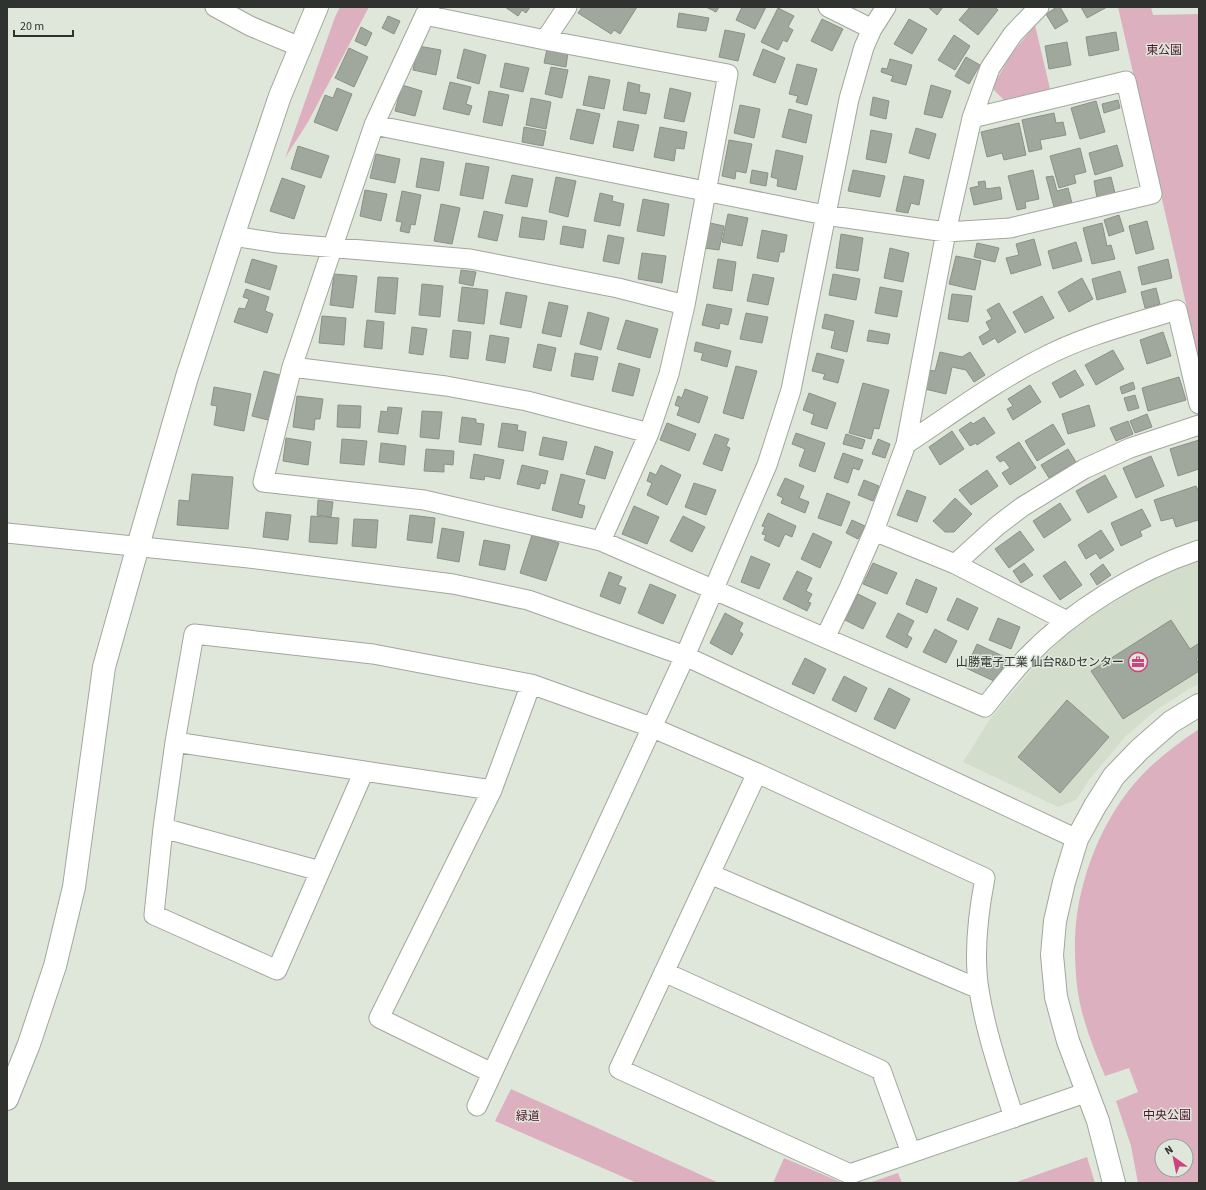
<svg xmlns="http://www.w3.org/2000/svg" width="1206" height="1190" viewBox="0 0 1206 1190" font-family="'Source Sans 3','Noto Sans JP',sans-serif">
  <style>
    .built { fill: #d2decb }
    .green { fill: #ddb0bf; fill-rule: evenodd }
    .building { fill: #a0a79c; stroke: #8b9186 }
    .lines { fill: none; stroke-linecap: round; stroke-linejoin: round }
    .minor-casing { stroke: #a0a79b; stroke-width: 21 }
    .tertiary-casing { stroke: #a0a79b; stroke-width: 24 }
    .minor { stroke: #fff; stroke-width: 19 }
    .tertiary { stroke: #fff; stroke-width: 22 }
    .labels { text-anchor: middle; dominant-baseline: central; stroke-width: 3; stroke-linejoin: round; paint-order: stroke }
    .park-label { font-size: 12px; fill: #4e162e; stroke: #dfe7db }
    .poi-label { font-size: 12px; fill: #2f322e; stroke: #dfe7db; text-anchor: end }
  </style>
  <rect width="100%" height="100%" fill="#dfe7db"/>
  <path class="built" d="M1199,559v125l-10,5 -34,22 -30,26 -36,43 -13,20 -18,7 -95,-45 27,-43 47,-56 32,-31 33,-23 47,-28z"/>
  <path class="green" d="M340,7h29l-61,115 -23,36 50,-141z
    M1118,7h33l2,8 46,-1v347z
    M1035,25l15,64 -46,11 -12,-12 18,-32z
    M1199,729v454h-61l-7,-37 -15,-45 22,-9 -9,-24 -24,8c-12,-29 -24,-58 -28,-90 -2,-20 -3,-43 -1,-63 6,-56 32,-116 73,-155 15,-14 32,-27 50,-39zM1162,1146h24v24h-24z
    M511,1089l208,94h-82l-142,-62z
    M1087,1157l8,26h-81z
    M784,1158l59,25h-70z
    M898,1173l4,10h-33z"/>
  <path class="building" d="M505,7h25l-4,6 -4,-3 -4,6z
    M582,7h55l-17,27 -6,-4 -3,4 -33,-21z
    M706,7h13l-3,5z
    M742,7h24l-11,22 -19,-9z
    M928,7h15l-6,8z
    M970,7h25l3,3 -20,25 -19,-15z
    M1057,7h3l8,14 -13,8 -9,-15z
    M1081,7h26l-20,11z
    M778,8l16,8 -6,11 5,3 -6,12 -4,-2 -5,10 -17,-8z
    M679,13l30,5 -3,13 -29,-4z
    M388,16l12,5 -6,13 -12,-6z
    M822,19l21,10 -11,22 -21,-10z
    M909,19l18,10 -15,25 -18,-10z
    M361,27l11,6 -6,13 -11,-5z
    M725,30l20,4 -7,27 -19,-4z
    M1116,32l3,18 -30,6 -3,-19z
    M954,35l16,11 -15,24 -17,-10z
    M1067,42l4,23 -22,4 -4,-23z
    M418,46l23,4 -5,25 -23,-5z
    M349,48l19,9 -14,30 -19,-9z
    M464,49l22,6 -7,29 -22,-6z
    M547,49l21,3 -2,15 -22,-4z
    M763,49l22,9 -10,25 -22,-8z
    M966,57l14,8 -11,19 -14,-8z
    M890,59l22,6 -6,20 -15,-4 2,-5 -12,-4 1,-4 5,1z
    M505,63l24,5 -6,24 -23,-5z
    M797,64l20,5 -10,36 -11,-3 2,-6 -9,-2z
    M551,67l17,3 -6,28 -17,-4z
    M589,76l21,4 -6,29 -21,-4z
    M450,82l21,5 -5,17 6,2 -3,9 -26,-6z
    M628,82l12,3 -1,7 11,2 -4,20 -23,-4z
    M402,85l20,6 -7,25 -20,-5z
    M931,85l20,6 -9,27 -18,-4z
    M337,88l15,6 -15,37 -23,-9 11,-27 8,3z
    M670,88l21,5 -7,29 -20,-4z
    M489,91l20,4 -7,31 -19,-4z
    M873,97l16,4 -3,18 -16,-4z
    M531,98l20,4 -5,27 -20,-4z
    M1118,100l2,8 -16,5 -2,-9z
    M1096,101l9,31 -25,7 -9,-31z
    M740,105l20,4 -6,29 -20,-5z
    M577,109l23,5 -7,30 -23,-5z
    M789,109l23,6 -6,28 -24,-6z
    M1054,113l2,10 7,-1 3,13 -26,5 2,9 -13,3 -7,-32z
    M618,121l21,4 -6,26 -20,-4z
    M1019,123l7,32 -22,5 -2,-7 -15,4 -6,-25z
    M524,127l22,4 -3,15 -21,-4z
    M660,127l27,5 -3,17 -8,-1 -2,13 -20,-4z
    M916,128l20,6 -7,25 -20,-6z
    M871,130l21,4 -6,29 -20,-4z
    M729,140l23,4 -6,29 -10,-2 -1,8 -13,-3z
    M1117,145l6,21 -28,9 -6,-22z
    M298,146l31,10 -8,22 -30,-9z
    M1080,148l6,24 -12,3 2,8 -17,5 -9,-32z
    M776,150l27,6 -7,34 -19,-4 1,-7 -7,-2z
    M376,154l24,5 -5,24 -25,-5z
    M421,158l23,4 -5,29 -23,-4z
    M466,163l23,4 -6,32 -23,-4z
    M752,170l16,3 -2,13 -16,-3z
    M853,170l32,6 -5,21 -32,-6z
    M1033,170l6,29 -14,3 1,6 -9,2 -9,-34z
    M512,175l21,4 -6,28 -22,-4z
    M904,176l20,4 -5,25 -8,-2 -3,10 -12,-2z
    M1053,176l4,15 11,-3 4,15 -18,4 -8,-30z
    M556,177l20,4 -8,36 -19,-5z
    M1111,177l4,16 -18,5 -3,-17z
    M282,178l23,8 -11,33 -24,-8z
    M985,181l1,8 14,-2 2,12 -28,6 -4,-17 9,-2 -1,-4z
    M365,190l22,4 -6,27 -21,-5z
    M402,191l19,4 -6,30 -4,-1 -2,9 -9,-2 2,-9 -6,-1z
    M600,193l13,3 -1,5 12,3 -4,22 -26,-5z
    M643,199l26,5 -5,32 -27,-5z
    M441,204l19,4 -8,36 -18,-3z
    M484,211l19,4 -6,26 -19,-4z
    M728,214l20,4 -6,28 -20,-4z
    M1119,215l5,16 -15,5 -5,-16z
    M522,217l25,4 -3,19 -25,-3z
    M1147,221l7,28 -18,5 -7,-28z
    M710,223l14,3 -5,24 -15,-2z
    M1102,223l5,23 4,-1 4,14 -23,5 -9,-36z
    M563,226l23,4 -3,18 -23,-4z
    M762,230l25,5 -3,17h-4l-2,10 -21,-4z
    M841,234l22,4 -5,33 -22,-3z
    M608,235l16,3 -5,26 -16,-3z
    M1034,239l7,26 -30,9 -5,-16 13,-3 -3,-11z
    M1076,242l6,19 -29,8 -5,-18z
    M977,243l22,5 -4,14 -21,-5z
    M890,248l19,5 -6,29 -19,-4z
    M642,253l24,3 -4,27 -24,-4z
    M956,256l25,5 -6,29 -26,-6z
    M252,259l25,7 -7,24 -25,-8z
    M718,259l18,3 -4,29 -19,-3z
    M1168,259l4,19 -30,7 -4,-18z
    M461,270l15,2 -3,14 -14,-3z
    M1120,271l6,21 -29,8 -5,-21z
    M334,274l23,2 -4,32 -23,-3z
    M753,274l21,4 -6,27 -21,-4z
    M833,274l27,5 -4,21 -27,-5z
    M378,277l20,1 -3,36 -20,-2z
    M1082,278l11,21 -24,13 -11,-20z
    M422,284l21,2 -3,31 -21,-2z
    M462,287l26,3 -4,34 -26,-3z
    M880,287l22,4 -5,26 -22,-4z
    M1156,288l4,16 -15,4 -4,-16z
    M246,289l23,8 -4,14 8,3 -6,19 -33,-11 5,-14 6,1 4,-10 -6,-2z
    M506,292l21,4 -6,32 -21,-4z
    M952,294l20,2 -4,26 -20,-3z
    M1042,296l12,22 -29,15 -12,-21z
    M549,302l19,4 -7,31 -19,-4z
    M999,303l17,29 -18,11 -3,-5 -12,7 -4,-8 11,-7 -4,-8 6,-3 -5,-9z
    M707,304l25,5 -4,16 -8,-2 -1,6 -17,-4z
    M588,312l21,6 -8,32 -21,-6z
    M746,313l22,4 -6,26 -22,-4z
    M825,314l29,7 -7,31 -16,-4 4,-17 -13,-3z
    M322,316l24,2 -2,27 -25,-2z
    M367,320l17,2 -2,27 -18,-2z
    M626,320l32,9 -8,29 -33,-9z
    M412,327l15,2 -4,26 -14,-2z
    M453,330l18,2 -3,27 -18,-2z
    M869,330l21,4 -2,10 -21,-3z
    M1163,332l8,24 -24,8 -7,-24z
    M490,335l19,3 -4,25 -19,-3z
    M696,342l35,9 -4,16 -26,-7 2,-7 -9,-2z
    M538,344l18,4 -5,23 -18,-4z
    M1113,350l11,19 -28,16 -11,-20z
    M940,352l22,5 8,-5 15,23 -11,7 -8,-12 -14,-3 -6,27 -21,-5 4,-19 6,1z
    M575,353l23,4 -5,23 -22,-4z
    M817,353l27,7 -6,23 -15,-4 2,-5 -13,-3z
    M619,363l21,6 -7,27 -21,-5z
    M736,366l21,5 -14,48 -20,-6z
    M1075,370l9,15 -24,13 -8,-15z
    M264,371l16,4 -12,45 -16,-4z
    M1179,377l7,23 -38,11 -6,-23z
    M1133,382l2,7 -13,5 -2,-7z
    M863,383l26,7 -10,39 -5,-1 -3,11 -22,-6z
    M1030,385l11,17 -28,18 -6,-11 6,-3 -5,-7z
    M214,387l37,7 -7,37 -30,-6 3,-19 -6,-1z
    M685,389l23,8 -9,26 -22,-8 3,-8 -5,-2 3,-9 4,2z
    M809,393l27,10 -9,26 -16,-5 3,-10 -11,-4z
    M1135,395l4,13 -11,3 -4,-13z
    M297,396l26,3 -3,20h-5l-1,11 -21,-3z
    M338,405l23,1 -1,22 -23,-1z
    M1089,405l6,21 -27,8 -6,-20z
    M388,407l14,1 -4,26 -20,-2 3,-21 6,1z
    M422,411l20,1 -3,27 -19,-2z
    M1147,414l5,13 -17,6 -5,-12z
    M462,417l14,2v4l8,1 -3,21 -22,-3z
    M984,417l11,16 -18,12 -1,-2 -6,3 -11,-16 12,-8 2,2z
    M1128,421l5,13 -17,7 -6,-13z
    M502,423l16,2 -1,5 9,2 -3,19 -25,-4z
    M667,423l29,11 -7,17 -29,-11z
    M1053,424l12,20 -28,17 -12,-20z
    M952,431l12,18 -24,16 -11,-18z
    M796,433l29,10 -10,29 -16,-6 6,-17 -13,-5z
    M715,434l14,5 -3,7 4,2 -8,23 -19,-7z
    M846,434l19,6 -3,9 -19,-5z
    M543,437l24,5 -4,18 -24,-5z
    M286,438l25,4 -3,23 -25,-4z
    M342,439l25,2 -3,24 -24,-2z
    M878,439l12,5 -5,14 -13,-4z
    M1199,440v29l-21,7 -8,-27z
    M1019,442l17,26 -26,17 -8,-12 8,-5 -6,-8 -4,2 -4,-5z
    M381,443l25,3 -2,19 -25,-3z
    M595,446l18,6 -8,27 -19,-5z
    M426,449l28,2 -1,14 -9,-1v8l-20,-1z
    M1068,449l8,13 -27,16 -8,-13z
    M843,453l20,7 -4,10 -6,-2 -5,15 -14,-5z
    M474,454l30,6 -4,19 -15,-3 -1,4 -14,-2z
    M1151,456l13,30 -28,12 -13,-30z
    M522,465l26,6 -3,13 -4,-1 -2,6 -22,-5z
    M661,465l20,10 -14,30 -20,-10 5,-12 -5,-2 3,-9 6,3z
    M987,470l11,16 -27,19 -12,-15z
    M192,474l41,3 -5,52 -51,-4 2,-25 10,1z
    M561,474l24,6 -7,24 7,2 -3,12 -30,-8z
    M1105,475l12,22 -29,16 -12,-22z
    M785,478l19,8 -5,12 10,4 -4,11 -24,-10 2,-5 -6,-3z
    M864,480l15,6 -6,15 -15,-6z
    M694,483l22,7 -10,25 -21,-8z
    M1196,486l3,6v32l-1,-4 -22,7 -3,-9 -12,3 -7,-21z
    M907,490l19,7 -9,25 -20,-7z
    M827,493l23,9 -9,24 -23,-8z
    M955,498l17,16 -18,18h-9l-12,-11z
    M318,500l15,2 -2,15 -14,-2z
    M1060,503l11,17 -27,18 -11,-17z
    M634,506l25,11 -12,27 -25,-10z
    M1142,509l9,17 -11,5 2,5 -21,10 -10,-23z
    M266,512l25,3 -3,25 -25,-3z
    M768,513l28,13 -4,11 -7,-3 -6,13 -15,-7 2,-5 -4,-1 3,-7 -3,-1z
    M410,515l25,3 -3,25 -25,-3z
    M311,516l28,2 -2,26 -28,-2z
    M683,516l22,11 -13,25 -22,-11z
    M354,519l24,1 -2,28 -24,-2z
    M852,520l13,6 -7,13 -12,-6z
    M442,528l22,4 -5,30 -22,-4z
    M1101,530l13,20 -14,9 -4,-6 -10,6 -8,-14z
    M1020,531l14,19 -25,18 -14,-19z
    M813,533l19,9 -12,26 -19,-9z
    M532,535l27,8 -13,38 -26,-8z
    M484,540l26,5 -5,25 -26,-5z
    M751,556l19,8 -11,25 -18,-7z
    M1065,561l17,24 -22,15 -17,-24z
    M873,563l24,10 -10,21 -24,-10z
    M1024,563l9,12 -12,8 -8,-12z
    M1103,564l8,11 -14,10 -7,-11z
    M797,571l15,7 -6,13 6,3 -4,8 3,1 -4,8 -24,-12z
    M609,572l13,5 -4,8 8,3 -6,16 -20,-8z
    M916,579l21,9 -10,25 -21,-9z
    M650,584l26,11 -13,29 -25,-11z
    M858,594l18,9 -13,26 -18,-9z
    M957,598l21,10 -10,22 -21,-10z
    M725,613l18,10 -4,8 4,3 -11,21 -22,-12z
    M898,613l16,8 -7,14 5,3 -5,10 -21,-11z
    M998,618l22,9 -9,22 -22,-9z
    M1171,620l19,29 8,-5 1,2v11l-3,2 3,5v7l-76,48 -32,-48z
    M935,629l22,12 -11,22 -23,-11z
    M977,644l30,14 -11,24 -30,-14z
    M805,658l21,11 -12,25 -22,-10z
    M844,676l23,12 -11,24 -24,-12z
    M889,688l21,11 -15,30 -21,-10z
    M1067,700l42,37 -49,56 -42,-36z"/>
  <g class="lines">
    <defs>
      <path id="minor" d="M215,7l35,19 50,21
        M430,7l-5,8 -51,110 -82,242 -29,115 161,18 177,41 384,166c13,-16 26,-33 41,-49 46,-48 110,-87 173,-108
        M828,7l44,22
        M425,15l120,25 183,34 -43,231 -16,69 -20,59 -48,108
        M545,40l22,-33
        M374,125l451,90 121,17 64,-4 142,-34 -26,-113 -154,37
        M233,236l45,7 192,16 148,29 67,17
        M292,367l154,19 81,15 122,32
        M906,444c44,-29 87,-61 134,-85 43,-23 91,-35 137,-49l22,94
        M874,531l81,33 112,57
        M7,533l242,25 204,26 75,16 157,56 392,183
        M955,564l42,-38 25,-19 62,-38 46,-21 69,-23
        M825,638l24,-50 25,-57 32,-87 40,-212 26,-114 18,-50 23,-34 26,-27
        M531,684l-39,106 -128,-19 -87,199 -123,-55 9,-87 12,-86 19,-108 179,20 158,30 120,43 106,46
        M175,742l189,29
        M492,790l-113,228 113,55
        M163,828l157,43
        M710,874l269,115
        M664,972l217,98 30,83
        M477,1106l208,-450 82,-191 24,-75 58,-291 15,-52 8,-18 14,-22
        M1014,1118c-13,-42 -28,-84 -35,-128 -6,-37 -1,-76 6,-112l-228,-105 -138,296 231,105 238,-82"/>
      <path id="tertiary" d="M7,1099l22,-55 26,-78 19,-79 30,-220 34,-121 49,-169 46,-141 47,-140 37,-89
        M1114,1183l-16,-62 -30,-80 -12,-44 -4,-42 3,-34 9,-39 13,-43 18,-33 19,-30 25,-26 32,-28 28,-17"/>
    </defs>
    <use href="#minor" class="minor-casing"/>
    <use href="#tertiary" class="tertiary-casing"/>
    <use href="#minor" class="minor"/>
    <use href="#tertiary" class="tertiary"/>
  </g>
  <defs>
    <symbol id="office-ring" viewBox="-11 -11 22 22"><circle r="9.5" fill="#dfe7db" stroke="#cc437f" stroke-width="1.5"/><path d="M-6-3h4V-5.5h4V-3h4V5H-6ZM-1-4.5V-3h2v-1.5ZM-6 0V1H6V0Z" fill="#cc437f"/></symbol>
  </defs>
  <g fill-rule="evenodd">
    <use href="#office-ring" x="1127" y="651" width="22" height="22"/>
  </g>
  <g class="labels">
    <g class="park-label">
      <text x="1164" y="50">東公園</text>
      <text x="1167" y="1115">中央公園</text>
      <text x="528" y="1116">緑道</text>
    </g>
    <g class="poi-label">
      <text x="1124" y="662">山勝電子工業 仙台R&amp;Dセンター</text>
    </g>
  </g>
  <rect width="1206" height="1190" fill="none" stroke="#2f322e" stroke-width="16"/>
  <g transform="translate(1174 1158) rotate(327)"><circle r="19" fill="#dfe7db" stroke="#999f96"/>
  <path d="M0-3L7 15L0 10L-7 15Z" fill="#cc437f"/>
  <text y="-6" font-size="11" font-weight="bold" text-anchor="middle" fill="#2f322e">N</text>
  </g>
  <path d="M14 30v6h59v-6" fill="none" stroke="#2f322e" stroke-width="2"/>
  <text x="20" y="30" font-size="12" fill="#2f322e" stroke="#dfe7db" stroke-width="3" paint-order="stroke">20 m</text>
</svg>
